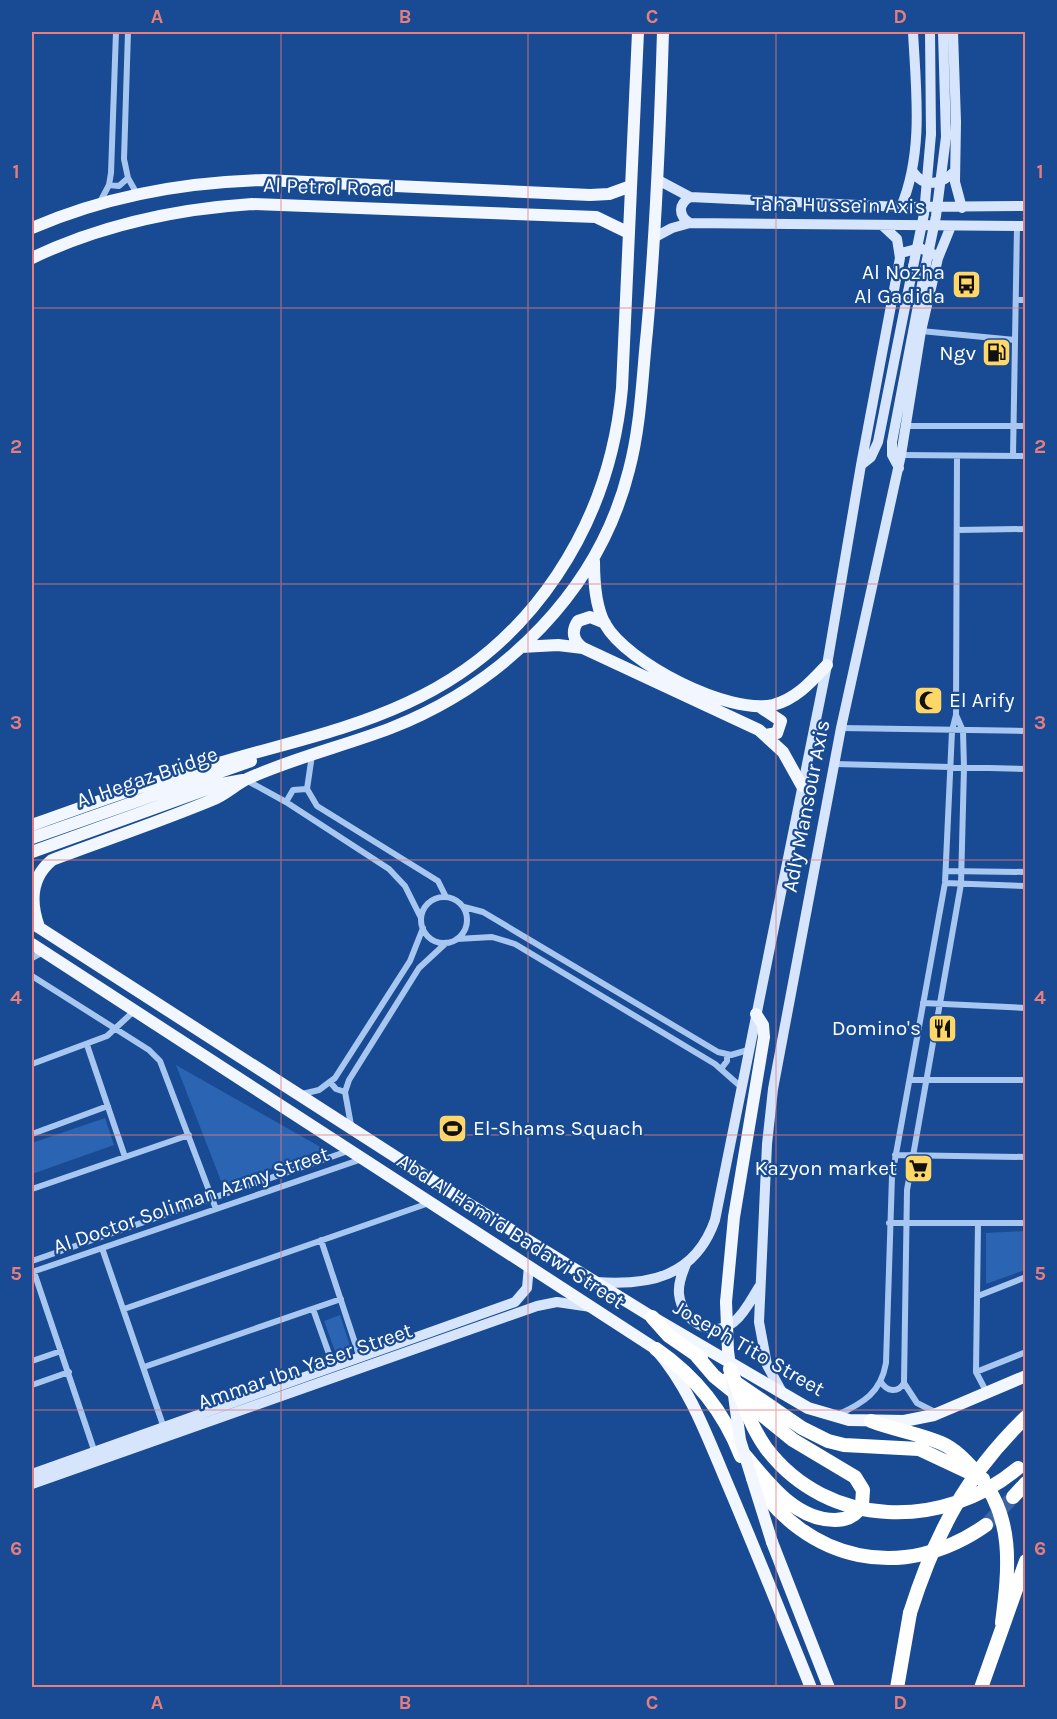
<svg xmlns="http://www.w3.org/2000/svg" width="1057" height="1719" viewBox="0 0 1057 1719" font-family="Karla,sans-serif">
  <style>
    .green { fill: #2b64b2 }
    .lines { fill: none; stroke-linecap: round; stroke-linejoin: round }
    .highway-tunnel { stroke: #3b66a3; stroke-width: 14; stroke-dasharray: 14 7; stroke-linecap: butt }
    .street { stroke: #a8c7f0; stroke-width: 6 }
    .secondary { stroke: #d6e5fb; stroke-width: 10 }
    .primary { stroke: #f1f6ff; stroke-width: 12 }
    .highway { stroke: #fff; stroke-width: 14 }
    .secondary-bridge { stroke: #d6e5fb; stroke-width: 10 }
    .primary-bridge { stroke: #f1f6ff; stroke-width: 12 }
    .highway-bridge { stroke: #fff; stroke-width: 14 }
    .grid { fill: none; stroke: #e67e7e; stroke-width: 1.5; stroke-opacity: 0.55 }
    .labels { text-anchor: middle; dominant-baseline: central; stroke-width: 4.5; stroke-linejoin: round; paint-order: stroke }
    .street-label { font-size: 21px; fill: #fff; stroke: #184b93 }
    .poi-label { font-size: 21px; fill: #fff; stroke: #184b93; text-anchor: end }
    .neatline { fill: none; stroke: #e67e7e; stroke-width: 2 }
    .grid-label { font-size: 20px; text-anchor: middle; font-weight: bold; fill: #e67e7e }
  </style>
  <rect width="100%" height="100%" fill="#184b93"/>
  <path class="green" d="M176,1065l148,84 -101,37z
    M105,1118l9,27 -82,29v-31z
    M1025,1231v39l-39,14v-51z
    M340,1315l11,34 -15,5 -12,-33z"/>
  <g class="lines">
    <path class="highway-tunnel" d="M986,1525l27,-28"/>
    <path class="street" d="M128,32l-4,127 4,19 9,16
      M109,185l10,1 9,-8
      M100,202l9,-17 2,-12 5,-141
      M1016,300h10
      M921,331l94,9
      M907,426h119
      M901,455l125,1
      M1013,456l4,-230
      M957,530l69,-1
      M841,728l185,3
      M312,755l-5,34 10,17 121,75 8,16
      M835,764l191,5
      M246,780l40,22 103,67 16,17 16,32
      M286,802l7,-12 14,-1
      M947,871l79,1
      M945,883l81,3
      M421 920a23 23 0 1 1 46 0a23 23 0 1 1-46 0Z
      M464,907l19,5 235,140 13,3 17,-5
      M457,939l35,-2 23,7 200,120 25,22
      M32,958l11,-6
      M32,976l117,74 11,11 56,148
      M923,1003l103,5
      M87,1045l38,112
      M32,1064l75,-28 26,-24
      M721,1069l6,-8v-6
      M910,1080h116
      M330,1082l6,7 9,3
      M302,1094l17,-4 16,-12 75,-117 13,-33
      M351,1125l-6,-33 4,-12 70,-112 27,-25
      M32,1134l76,-28
      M895,1155l131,2
      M32,1189l157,-54
      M889,1223h137
      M978,1223l-2,149 11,21
      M321,1240l39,118
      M102,1248l62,180
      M32,1261l316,-110
      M32,1272l330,-113
      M34,1272l61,181
      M978,1296l48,-19
      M124,1309l305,-106
      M313,1309l21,59
      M32,1361l29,-10
      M144,1367l197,-68
      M976,1372l50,-20
      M881,1382c6,10 17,11 23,1
      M32,1385l37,-13
      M935,1412l-18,-9 -13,-20 3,-193 54,-306 3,-116 -1,-37 -7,-16
      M837,1415c27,-12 44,-23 49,-52l6,-187 53,-293 7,-152 4,-16 1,-259"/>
    <path class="secondary" d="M930,32l1,102
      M943,32l3,105
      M953,32l3,90 -1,60 7,26
      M913,172c12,17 29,12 42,-1
      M658,180l32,17 211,10 125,-1
      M690,197c-12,7 -12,19 0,26
      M901,207c23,-55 15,-117 12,-175
      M655,237l17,-9 18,-5 336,3
      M901,253l19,-5 15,7
      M861,465l10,-8 7,-15 35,-175
      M899,468l-7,-13v-13l33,-173
      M687,1262c-5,11 -9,21 -8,32 3,28 32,45 55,28 11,-9 18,-24 25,-35
      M596,1282c53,4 99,-5 119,-62l112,-555 34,-200 39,-207 -3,-19 -14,-13
      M783,1394l-16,-29 -8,-43 8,-178 6,-55 68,-361 60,-273 20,-124 17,-73 13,-32
      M32,1474l483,-172 12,-14 2,-22
      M32,1484l505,-178 20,-4 34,5"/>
    <path class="primary" d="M32,228c74,-32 151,-46 232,-48l326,15 19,-1 22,-8
      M32,258c69,-33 144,-49 220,-54l344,13 33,16
      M594,561c0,20 1,45 11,63 22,39 123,91 168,81 23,-6 38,-23 54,-40
      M521,647l37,-2 25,3 176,82 24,22 19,34
      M583,648c-10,-7 -12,-17 -5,-27l12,-4 15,6
      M760,707l21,14 -4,12 -11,2
      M32,825c64,-23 128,-46 194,-64 61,-18 123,-31 181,-58 126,-57 203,-180 215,-315l16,-356
      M32,838l219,-77
      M32,852l189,-68 22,-4
      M32,923l437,281 183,113 156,91 41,12 55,1 30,-6 92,-39
      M39,927c-9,-25 -9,-49 13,-67 53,-20 107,-38 160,-60 13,-5 23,-15 35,-21 46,-21 97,-33 144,-51 114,-45 208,-138 238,-258 12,-45 13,-93 18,-139 9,-100 13,-199 16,-299
      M32,944l624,405c34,39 51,87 71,134 29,68 56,136 84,205
      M726,1302l8,-85 30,-180 -1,-12 -7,-11
      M772,1542l57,146"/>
    <path class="highway" d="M652,1317l17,19 32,22
      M656,1349c39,27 68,63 85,107
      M696,1355l18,21 79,64 62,37 8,13 -1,15c-6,11 -15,15 -27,15 -41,0 -68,-39 -92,-67
      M729,1378l73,50 26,13 16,4 75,4 64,30
      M871,1421c23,9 47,12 70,22 14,6 24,17 35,29 39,44 33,96 26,151
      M753,1478c54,85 151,105 233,47
      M1013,1497l13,-14
      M897,1688l13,-75
      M981,1688l45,-127"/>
    <path class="secondary-bridge" d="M913,267l11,-53 7,-80
      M925,269l11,-53 10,-79"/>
    <path class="primary-bridge" d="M726,1302l2,49 12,89 32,102"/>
    <path class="highway-bridge" d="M730,1369c11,27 19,55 36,79 62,82 178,82 252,20
      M910,1613c25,-79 56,-138 116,-196"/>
  </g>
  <path class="grid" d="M281,32v1656M528,32v1656M776,32v1656M32,308h994M32,584h994M32,860h994M32,1135h994M32,1410h994"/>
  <defs>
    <symbol id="bus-square" viewBox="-11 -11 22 22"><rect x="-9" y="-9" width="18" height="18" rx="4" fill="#ffd767" stroke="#184b93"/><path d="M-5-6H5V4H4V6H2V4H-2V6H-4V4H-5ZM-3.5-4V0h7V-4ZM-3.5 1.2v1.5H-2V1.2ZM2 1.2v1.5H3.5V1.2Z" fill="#111"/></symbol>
    <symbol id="fuel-square" viewBox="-11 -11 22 22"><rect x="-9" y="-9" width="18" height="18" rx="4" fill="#ffd767" stroke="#184b93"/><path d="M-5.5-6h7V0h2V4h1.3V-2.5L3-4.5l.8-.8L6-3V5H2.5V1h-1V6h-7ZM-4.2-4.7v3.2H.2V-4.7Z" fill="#111"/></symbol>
    <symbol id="mosque-square" viewBox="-11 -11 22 22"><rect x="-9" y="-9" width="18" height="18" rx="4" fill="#ffd767" stroke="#184b93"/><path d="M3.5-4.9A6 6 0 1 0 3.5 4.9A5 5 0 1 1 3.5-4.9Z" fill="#111"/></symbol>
    <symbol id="restaurant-square" viewBox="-11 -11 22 22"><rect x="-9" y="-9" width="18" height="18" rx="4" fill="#ffd767" stroke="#184b93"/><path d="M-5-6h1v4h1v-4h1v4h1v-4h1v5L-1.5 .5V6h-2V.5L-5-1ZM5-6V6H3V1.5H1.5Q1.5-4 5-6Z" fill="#111"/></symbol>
    <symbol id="stadium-square" viewBox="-11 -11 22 22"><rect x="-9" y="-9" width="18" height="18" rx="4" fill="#ffd767" stroke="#184b93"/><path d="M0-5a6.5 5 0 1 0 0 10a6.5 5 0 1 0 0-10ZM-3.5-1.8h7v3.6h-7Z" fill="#111"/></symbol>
    <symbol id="supermarket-square" viewBox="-11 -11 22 22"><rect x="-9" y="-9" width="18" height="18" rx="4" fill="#ffd767" stroke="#184b93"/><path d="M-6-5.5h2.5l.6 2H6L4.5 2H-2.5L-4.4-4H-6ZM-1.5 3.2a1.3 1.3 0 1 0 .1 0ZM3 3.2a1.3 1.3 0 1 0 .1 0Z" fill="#111"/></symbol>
  </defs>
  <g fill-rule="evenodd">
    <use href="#bus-square" x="950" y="268" width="33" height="33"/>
    <use href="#fuel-square" x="980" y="336" width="33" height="33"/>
    <use href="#mosque-square" x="912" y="684" width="33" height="33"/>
    <use href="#restaurant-square" x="926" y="1012" width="33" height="33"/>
    <use href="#stadium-square" x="436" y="1112" width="33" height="33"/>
    <use href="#supermarket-square" x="902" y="1152" width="33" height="33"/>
  </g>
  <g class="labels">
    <g class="street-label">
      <text transform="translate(329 187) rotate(2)">Al Petrol Road</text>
      <text transform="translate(839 205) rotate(1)">Taha Hussein Axis</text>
      <text transform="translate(147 777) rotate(-19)">Al Hegaz Bridge</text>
      <text transform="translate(806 806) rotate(-79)">Adly Mansour Axis</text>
      <text transform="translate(191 1200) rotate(-19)">Al Doctor Soliman Azmy Street</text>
      <text transform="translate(511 1231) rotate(33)">Abd Al Hamid Badawi Street</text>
      <text transform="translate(749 1348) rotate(30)">Joseph Tito Street</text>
      <text transform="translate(305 1366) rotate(-19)">Ammar Ibn Yaser Street</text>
    </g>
    <g class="poi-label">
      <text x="945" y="272">Al Nozha<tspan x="945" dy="24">Al Gadida</tspan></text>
      <text x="976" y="353">Ngv</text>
      <text x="949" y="700" text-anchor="start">El Arify</text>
      <text x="921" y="1028">Domino's</text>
      <text x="473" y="1128" text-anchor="start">El-Shams Squach</text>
      <text x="897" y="1168">Kazyon market</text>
    </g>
  </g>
  <rect width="1057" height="1719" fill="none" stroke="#184b93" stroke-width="66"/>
  <rect x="33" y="33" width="991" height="1653" class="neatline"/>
  <g class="grid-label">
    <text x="157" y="23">A</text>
    <text x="405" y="23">B</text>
    <text x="652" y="23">C</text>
    <text x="900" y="23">D</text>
    <text x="16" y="178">1</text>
    <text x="1040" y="178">1</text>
    <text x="16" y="453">2</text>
    <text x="1040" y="453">2</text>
    <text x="16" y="729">3</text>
    <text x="1040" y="729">3</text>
    <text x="16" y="1004">4</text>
    <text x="1040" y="1004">4</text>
    <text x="16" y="1280">5</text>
    <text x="1040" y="1280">5</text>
    <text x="16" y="1555">6</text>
    <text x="1040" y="1555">6</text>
    <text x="157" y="1709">A</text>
    <text x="405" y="1709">B</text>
    <text x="652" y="1709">C</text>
    <text x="900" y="1709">D</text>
  </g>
</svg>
